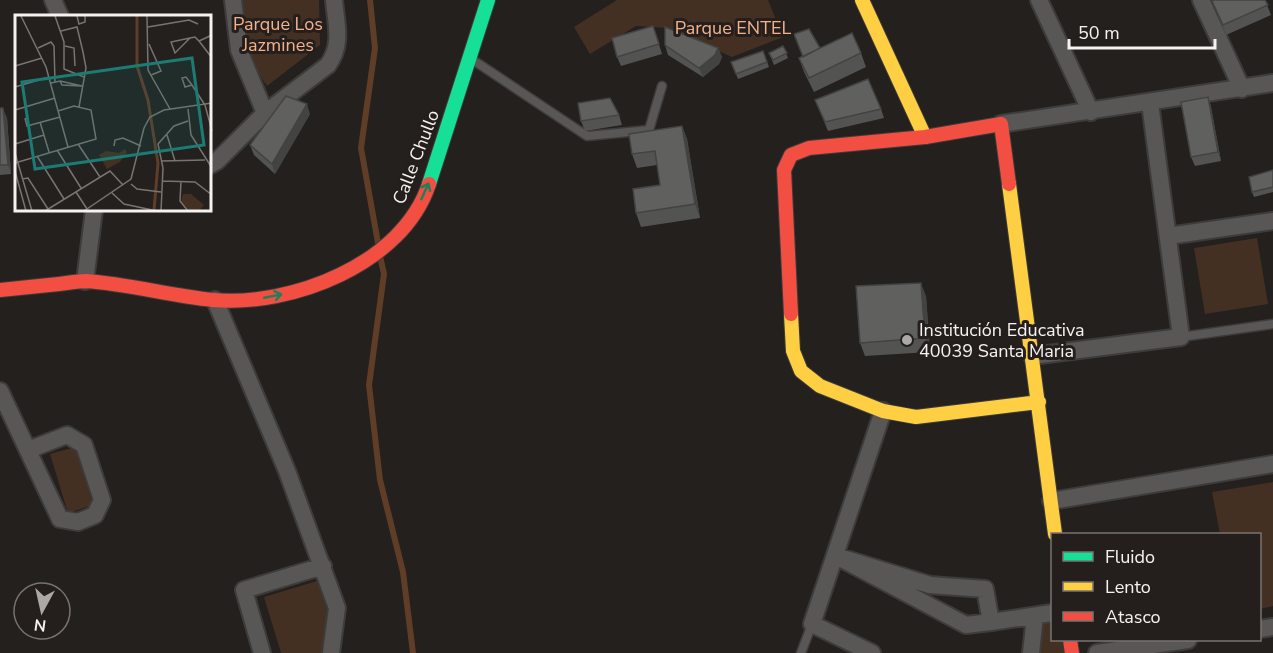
<svg xmlns="http://www.w3.org/2000/svg" width="1273" height="653" viewBox="0 0 1273 653" font-family="'Nunito Sans',sans-serif">
  <style>
    .green { fill: #443023 }
    .lines { fill: none; stroke-linecap: round; stroke-linejoin: round }
    .stream { stroke: #603d27; stroke-width: 6 }
    .lane-casing { stroke: #3e3c3a; stroke-width: 11 }
    .street-casing { stroke: #3e3c3a; stroke-width: 20 }
    .fast-casing { stroke: #3e3c3a; stroke-width: 16 }
    .slow-casing { stroke: #3e3c3a; stroke-width: 16 }
    .jam-casing { stroke: #3e3c3a; stroke-width: 16 }
    .lane { stroke: #595755; stroke-width: 8 }
    .street { stroke: #595755; stroke-width: 16 }
    .fast { stroke: #16e098; stroke-width: 14 }
    .slow { stroke: #ffcf43; stroke-width: 14 }
    .jam { stroke: #f24e42; stroke-width: 14 }
    .wall { fill: #535352 }
    .shaded-wall { fill: #434342 }
    .building { fill: #60605f; stroke: #434342; stroke-width: 1.5 }
    .oneway { stroke: #1d805a }
    .poi-dot { fill: #aca8a6; stroke: #241f1d; stroke-width: 2 }
    .labels { text-anchor: middle; dominant-baseline: central; stroke-width: 6; stroke-linejoin: round; paint-order: stroke }
    .park-label { font-size: 18px; fill: #f4b28a; stroke: #241f1d }
    .street-label { font-size: 18px; fill: #f6f2f0; stroke: #241f1d }
    .poi-label { font-size: 18px; fill: #f6f2f0; stroke: #241f1d; text-anchor: start }
    .inset-river { fill: none; stroke: #603d27; stroke-width: 3 }
    .inset-road { fill: none; stroke: #777472; stroke-width: 1.5 }
    .view { fill: #1b7c74; fill-opacity: 0.15; stroke: #1b7c74; stroke-width: 3 }
    .inset-edge { fill: none; stroke: #f6f2f0; stroke-width: 3 }
  </style>
  <rect width="100%" height="100%" fill="#23201e"/>
  <path class="green" d="M241,0h78l1,45 -53,41 -15,-22 -12,-33z
    M617,0h151l15,37 -51,20 -65,-29 -31,-2 -46,28 -16,-27z
    M1257,238l11,66 -63,10 -11,-66z
    M75,447l18,58 -25,8 -18,-59z
    M1273,482v124l-13,3v-75h-40l-8,-42z
    M317,581l15,43 -5,29h-46l-17,-56z
    M1052,619v21h10l3,13h-31l2,-31z"/>
  <g class="lines">
    <path class="stream" d="M370,0l5,48 -14,100 17,95
      M380,256l4,18 -15,111 11,95 23,92 10,81"/>
    <defs>
      <path id="lane" d="M470,58l117,78 62,-6 13,-44
        M1181,337l92,-13
        M801,653l11,-29"/>
      <path id="street" d="M53,0l7,16
        M233,0l6,50 26,63
        M1039,0l52,112
        M1201,0l41,89
        M1001,124l272,-41
        M210,165l7,-4 48,-48 63,-48c15,-21 8,-41 6,-65
        M1168,236l105,-15
        M85,281l9,-71
        M215,300l72,171 50,137 -6,45
        M1032,356l149,-19 -31,-234
        M0,391l60,128 18,3 17,-7 7,-15 -18,-55 -17,-10 -39,15
        M1051,501l222,-37
        M991,622l-25,3 -130,-69 94,29 55,4 6,33 61,-9
        M1260,629l13,-2
        M262,653l-18,-63 79,-24
        M872,653l-60,-29 71,-213
        M1031,653l4,-37
        M1097,653l91,-13"/>
      <path id="fast" d="M429,184l59,-184"/>
      <path id="slow" d="M862,0l63,137
        M1009,184l46,350
        M791,314l2,37 8,20 19,15 63,25 33,6 123,-15"/>
      <path id="jam" d="M0,290c20,-2 39,-4 59,-6 9,-1 19,-3 27,-3 43,3 85,15 127,19 78,7 190,-36 216,-116
        M791,314l-7,-144 7,-15 18,-7 116,-11 76,-13 8,60
        M1070,640l2,13"/>
    </defs>
    <use href="#lane" class="lane-casing"/>
    <use href="#street" class="street-casing"/>
    <use href="#fast" class="fast-casing"/>
    <use href="#slow" class="slow-casing"/>
    <use href="#jam" class="jam-casing"/>
    <use href="#lane" class="lane"/>
    <use href="#street" class="street"/>
    <use href="#fast" class="fast"/>
    <use href="#slow" class="slow"/>
    <use href="#jam" class="jam"/>
  </g>
  <path class="wall" d="M1265,0l6,15 -45,20 -14,-34z
    M653,26l9,28 -41,12 -4,-9z
    M665,45l53,3 4,9 -3,7 -16,13 -35,-22z
    M783,46l5,12 -14,7 -5,-12z
    M820,48l41,5 5,14 -52,25 -10,-20 -5,-14z
    M763,51l6,16 -31,12 -7,-17z
    M1208,97l3,10 10,54 -26,5 -4,-9z
    M815,100l66,9 3,9 -56,13z
    M0,108l7,10 4,56 -11,1z
    M310,114l-35,60 -21,-19 -4,-10z
    M619,115l3,10 -37,6 -4,-10z
    M682,126l5,13 13,79 -59,9 -5,-14 24,-28 -3,-20 -20,3 -5,-14z
    M1273,170v22l-19,5 -2,-5z
    M926,296l4,56 -65,4 -5,-13z"/>
  <path class="shaded-wall" d="M718,48l4,9 -3,7 -16,13 -4,-9z
    M1208,97l3,10 10,54 -3,-9z
    M307,104l3,10 -35,60 -3,-10z
    M3,108l4,10 4,56 -3,-9z
    M682,126l5,13 13,79 -5,-14z
    M921,283l5,13 4,56 -5,-14z"/>
  <path class="building" d="M1214,0h51l3,5 -45,20 -11,-24z
    M653,26l6,18 -42,13 -5,-19z
    M665,27l53,21 -3,7 -16,13 -34,-23z
    M809,29l11,19 -17,9 -9,-23z
    M852,33l9,20 -52,25 -10,-20z
    M783,46l4,7 -14,7 -4,-7z
    M763,51l4,11 -31,12 -5,-12z
    M868,79l13,30 -56,13 -10,-22z
    M286,96l21,8 -35,60 -22,-19z
    M1208,97l10,55 -27,5 -10,-55z
    M610,98l9,17 -38,6 -3,-18z
    M0,108h3l5,57h-8z
    M682,126l13,78 -59,9 -3,-24 27,-4 -5,-34 -23,3 -3,-20z
    M1273,170v17l-21,5 -3,-15z
    M921,283l4,55 -65,5 -4,-57z"/>
  <defs><path id="oneway-shaft" d="M-6 0H5M1.5-3L5.5 0L1.5 3" fill="none" stroke-width="1.6" stroke-linecap="round" stroke-linejoin="round" transform="scale(1.5)"/></defs>
  <g class="oneway">
    <use href="#oneway-shaft" transform="translate(425 191) rotate(-66)"/>
    <use href="#oneway-shaft" transform="translate(273 296) rotate(-11)"/>
  </g>
  <circle class="poi-dot" cx="907" cy="340" r="6"/>
  <g class="labels">
    <g class="park-label">
      <text x="278" y="24">Parque Los<tspan x="278" dy="21">Jazmines</tspan></text>
      <text x="733" y="28">Parque ENTEL</text>
    </g>
    <g class="street-label">
      <text transform="translate(416 157) rotate(-69)">Calle Chullo</text>
    </g>
    <g class="poi-label">
      <text x="919" y="330">Institución Educativa<tspan x="919" dy="21">40039 Santa Maria</tspan></text>
    </g>
  </g>
  <g transform="translate(15 15)">
    <rect width="196" height="196" fill="#23201e"/>
    <path d="M110,134l2,3 -7,10 -13,7 -8,-14 7,-4 13,2zM168,179h8l13,11 -5,6h-9l-9,-9z" fill="#443023"/>
    <path class="inset-river" d="M122,1v50l11,34 10,63 -4,47"/>
    <path class="inset-road" d="M6,1l25,51 22,80M40,1l9,26v27l20,8M62,1l2,8 6,-2v-6M132,1l1,54 22,39M133,12l41,-7 9,4M46,16l16,-4 6,25 3,16 -7,39M175,23l-15,15 -4,-11 19,-4 5,-1 4,4 13,-6M184,26l13,17M134,29l12,27 -10,4M50,31l9,2 1,18M23,33l13,-6 3,4 1,36M0,51l27,-8M36,68l9,-2 2,4 20,1 -22,-5M177,70l-7,2 -3,-9 4,-1 6,8 11,17 2,3 7,26M0,72l34,-10M173,94l3,26 21,33M0,95l40,-12M10,103l2,8 33,-9M25,107l9,30M152,120l8,26M0,129l29,-9M63,129l22,33M99,131l1,-6 8,-2 18,8M42,135l24,38M0,138l17,58M22,141l27,43M147,146l43,-1M0,148l81,-24 -5,-29 -17,-4 -16,5M0,156l11,40M7,164l6,-1 20,31M148,166l32,1 17,13M166,166l-1,20 8,10M116,169l6,5 24,3M61,177l11,17M97,178l12,11 33,7M30,196l65,-40 13,14M69,196l47,-32 13,-51 6,-11 14,-7 48,-7M146,196l2,-43 -5,-24 16,-18 14,-5"/>
    <path class="view" d="M177,43l12,87 -169,24 -13,-87z"/>
    <rect width="196" height="196" class="inset-edge"/>
  </g>
  <rect x="1051" y="533" width="210" height="108" fill="#241f1d" stroke="#787371" stroke-width="1.5"/>
  <rect x="1063" y="552" width="30" height="9" fill="#16e098" stroke="#787371" stroke-width="1.5"/>
  <text x="1105" y="563" font-size="18" fill="#f6f2f0">Fluido</text>
  <rect x="1063" y="582" width="30" height="9" fill="#ffcf43" stroke="#787371" stroke-width="1.5"/>
  <text x="1105" y="593" font-size="18" fill="#f6f2f0">Lento</text>
  <rect x="1063" y="612" width="30" height="9" fill="#f24e42" stroke="#787371" stroke-width="1.5"/>
  <text x="1105" y="623" font-size="18" fill="#f6f2f0">Atasco</text>
  <g transform="translate(42 611) rotate(188)"><circle r="28" fill="#241f1d" stroke="#787371" stroke-width="1.5"/>
  <path d="M0-4.5L10 22L0 15L-10 22Z" fill="#aca8a6"/>
  <text y="-9" font-size="16" font-weight="bold" text-anchor="middle" fill="#f6f2f0">N</text>
  </g>
  <path d="M1069 39v9h146v-9" fill="none" stroke="#f6f2f0" stroke-width="3"/>
  <text x="1078" y="39" font-size="18" fill="#f6f2f0" stroke="#241f1d" stroke-width="4.5" paint-order="stroke">50 m</text>
</svg>
